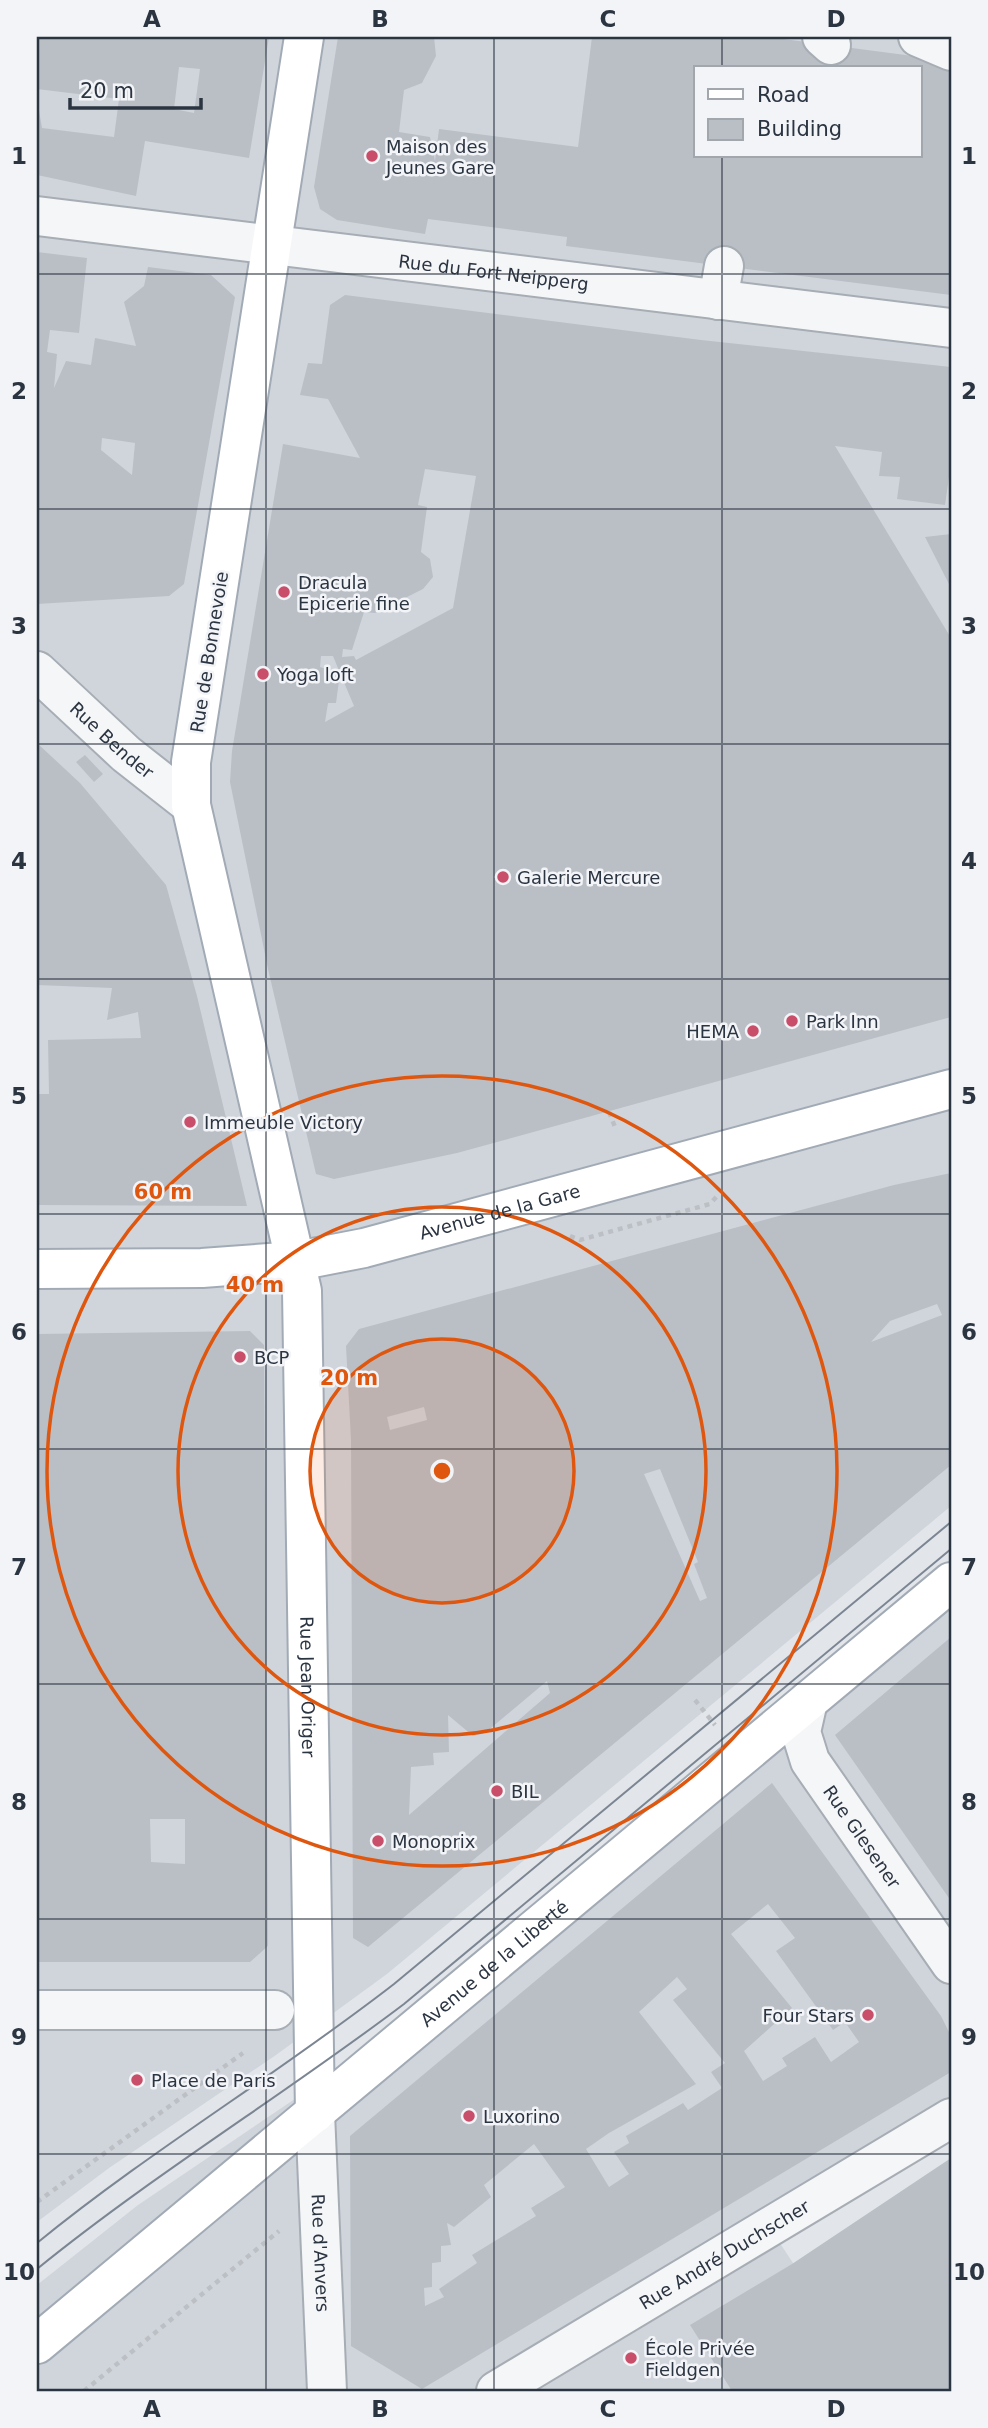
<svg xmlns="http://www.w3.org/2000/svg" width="988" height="2428" viewBox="0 0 988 2428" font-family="'DejaVu Sans',sans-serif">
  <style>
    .built { fill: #d0d5dc; fill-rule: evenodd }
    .building { fill: #babfc6; fill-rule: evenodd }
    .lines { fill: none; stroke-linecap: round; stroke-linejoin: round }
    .minor-casing { stroke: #a7adb4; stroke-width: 42 }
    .major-casing { stroke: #a2abb5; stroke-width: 42 }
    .path { stroke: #bcc0c5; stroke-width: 4.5; stroke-dasharray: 5 5; stroke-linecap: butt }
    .minor { stroke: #f5f6f8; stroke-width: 38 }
    .major { stroke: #fff; stroke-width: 38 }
    .tram { stroke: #7c8693; stroke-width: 2 }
    .grid { fill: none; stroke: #2b3441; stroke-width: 2; stroke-opacity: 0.55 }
    .ring { fill: none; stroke: #df570f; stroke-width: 3.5 }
    .poi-dot { fill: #c84e69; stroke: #f2f4f7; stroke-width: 2.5 }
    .labels { text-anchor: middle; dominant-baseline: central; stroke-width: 5; stroke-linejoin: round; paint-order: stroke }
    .poi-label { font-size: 18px; fill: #2b3441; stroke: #f2f4f7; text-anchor: start }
    .street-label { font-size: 18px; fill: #2b3441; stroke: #f2f4f7 }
    .centre { fill: #df570f; stroke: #f2f4f7; stroke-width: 3.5 }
    .ring-label { font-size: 21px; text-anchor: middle; font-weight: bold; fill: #df570f; stroke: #f2f4f7; stroke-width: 5; stroke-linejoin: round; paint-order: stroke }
    .neatline { fill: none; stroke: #2b3441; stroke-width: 2.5 }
    .grid-label { font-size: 23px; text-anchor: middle; font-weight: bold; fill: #2b3441 }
  </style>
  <rect width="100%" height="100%" fill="#e2e6ea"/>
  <path class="built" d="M37,37h914v1469l-564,468 -111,81 -167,113 -72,54zM696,68h224v88h-224z
    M951,1567v551l-181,110 107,163h-840v-106l101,-80 176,-119 103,-77z"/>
  <path class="building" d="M37,37h232l-20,121 -104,-17 -9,55 -99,-21v-76l5,29 72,9 5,-38 -82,-10zM179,67l21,2 -6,44 -20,-4z
    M338,37h96l2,19 -14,27 -18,7 -5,42 31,5 5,24 4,-32 139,18 14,-110h176l183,24v234l-385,-49 1,-9 -139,-18 -3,15 -88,-14 -17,-11 -6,-22zM696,68h224v88h-224z
    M37,252l50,6 -8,75 -29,-3 -3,22 10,2 -3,34 12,-27 25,4 4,-27 41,8 -12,-44 20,-16 4,-19 63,8 24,22 -51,287 -15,12 -132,8zM102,438l33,5 -3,32 -31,-25z
    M345,295l356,45 250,27v96l-6,42 -48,-6 3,-22 -21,-1 3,-24 -47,-6 116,192v379l-494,136 -123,26 -18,-5 -48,-205 -38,-187 2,-31 51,-307 77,14 -32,-59 -28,-4 8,-32 14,1 8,-59zM425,469l51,7 -23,132 -97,52 -2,-4 -12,1 1,-8 9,1 12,-38 11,1 48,-24 10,-12 -3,-18 -9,-7 6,-45 -9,-2zM321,656h12l7,17 -20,-6zM340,673l14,33 -29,16 3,-19h8z
    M951,534v54l-26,-51z
    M37,743l43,40 86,102 31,111 50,210 -210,-1v-111h12l-1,-54 93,-2 -3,-26 -31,8 5,-32 -75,-3z
    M85,755l18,19 -9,8 -18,-20z
    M951,1173v292l-583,482 -15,-9 -2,-498 -5,-94 13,-17 535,-144zM937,1304l5,11 -71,27 19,-21zM424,1407l3,13 -37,10 -3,-13zM660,1469l38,93 -4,2 13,34 -7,3 -56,-127zM547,1681l3,12 -141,122 2,-48 23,-2 -1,-12 16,-1 -1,-37 25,21 12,-3z
    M250,1331l14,14 4,601 -18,16h-213v-628zM150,1819h35v45l-34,-2z
    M951,1637v264l-116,-166z
    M772,1783l169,233 10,20v36l-529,317 -71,-43 -1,-210zM768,1904l27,34 -19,13 57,79 12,-8 14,20 -28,20 -16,-25 -33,21 5,8 -24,15 -19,-30 48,-43 -61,-74zM677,1977l10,12 -14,11 52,63 -14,9 11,16 -34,22 -5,-7 -57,33 3,7 -15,9 15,22 -20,13 -23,-38 23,-16 87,-49 -57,-72zM534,2144l31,43 -34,21 5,8 -64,39 5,8 -38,26 5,8 -19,9 -1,-18 8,-1v-24l9,-1v-16l10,-1 -4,-22 7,4 37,-30 -7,-12z
    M951,2158v233h-219l-42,-66 102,-61z"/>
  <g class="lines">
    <defs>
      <g id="minor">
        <path d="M822,37l9,8"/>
        <path d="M918,37l33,14"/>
        <path id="s1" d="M37,216l914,112"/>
        <path d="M718,300l6,-34"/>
        <path id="s2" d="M37,671l89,83 65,51"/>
        <path id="s3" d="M808,1701l-7,31 9,29 141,203"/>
        <path d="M37,2010h238"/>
        <path id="s4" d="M315,2113l12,278"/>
        <path id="s5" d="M496,2391l455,-273"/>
      </g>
      <g id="major">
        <path id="s6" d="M304,37l-113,725v43l111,486 13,822"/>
        <path id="s7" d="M37,1269l165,-1 95,-7 67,-13 587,-159"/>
        <path id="s8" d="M37,2344l914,-762"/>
      </g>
    </defs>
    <use href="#minor" class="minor-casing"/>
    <use href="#major" class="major-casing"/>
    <path class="path" d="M609,1112l6,15
      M570,1236l10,4 130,-36 7,-8
      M695,1700l20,25
      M37,2202l206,-149
      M84,2391l195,-160"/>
    <use href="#minor" class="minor"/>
    <use href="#major" class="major"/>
    <path class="tram" d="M37,2243c114,-93 240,-168 357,-259l557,-462
      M37,2269c117,-95 247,-174 367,-265l547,-455"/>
  </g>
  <path class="grid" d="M266,37v2354M494,37v2354M722,37v31M722,156v2235M37,274h914M37,509h914M37,744h914M37,979h914M37,1214h914M37,1449h914M37,1684h914M37,1919h914M37,2154h914"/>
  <circle cx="442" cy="1471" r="132" fill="#df570f" fill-opacity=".12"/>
  <g class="ring">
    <circle cx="442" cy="1471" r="132"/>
    <circle cx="442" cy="1471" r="264"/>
    <circle cx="442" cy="1471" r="395"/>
  </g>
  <g class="poi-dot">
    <circle cx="372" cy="156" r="7"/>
    <circle cx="284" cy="592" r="7"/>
    <circle cx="263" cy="674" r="7"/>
    <circle cx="503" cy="877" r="7"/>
    <circle cx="792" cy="1021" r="7"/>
    <circle cx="753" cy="1031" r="7"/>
    <circle cx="190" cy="1122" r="7"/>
    <circle cx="240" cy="1357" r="7"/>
    <circle cx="497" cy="1791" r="7"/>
    <circle cx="378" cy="1841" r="7"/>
    <circle cx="868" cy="2015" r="7"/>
    <circle cx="137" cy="2080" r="7"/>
    <circle cx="469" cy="2116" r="7"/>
    <circle cx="631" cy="2358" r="7"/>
  </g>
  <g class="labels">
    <g class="poi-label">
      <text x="386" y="146">Maison des<tspan x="386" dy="21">Jeunes Gare</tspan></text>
      <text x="298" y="582">Dracula<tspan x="298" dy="21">Epicerie fine</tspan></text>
      <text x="277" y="674">Yoga loft</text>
      <text x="517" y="877">Galerie Mercure</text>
      <text x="806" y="1021">Park Inn</text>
      <text x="739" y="1031" text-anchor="end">HEMA</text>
      <text x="204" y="1122">Immeuble Victory</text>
      <text x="254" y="1357">BCP</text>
      <text x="511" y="1791">BIL</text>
      <text x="392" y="1841">Monoprix</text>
      <text x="854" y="2015" text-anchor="end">Four Stars</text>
      <text x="151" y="2080">Place de Paris</text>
      <text x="483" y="2116">Luxorino</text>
      <text x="645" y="2348">École Privée<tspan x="645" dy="21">Fieldgen</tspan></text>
    </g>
    <g class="street-label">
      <text stroke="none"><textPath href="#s1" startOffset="460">Rue du Fort Neipperg</textPath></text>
      <text transform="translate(209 652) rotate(-81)">Rue de Bonnevoie</text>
      <text stroke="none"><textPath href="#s2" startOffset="102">Rue Bender</textPath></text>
      <text stroke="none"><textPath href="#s7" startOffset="469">Avenue de la Gare</textPath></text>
      <text stroke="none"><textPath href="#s6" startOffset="1671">Rue Jean Origer</textPath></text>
      <text stroke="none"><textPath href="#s3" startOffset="154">Rue Glesener</textPath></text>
      <text stroke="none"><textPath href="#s8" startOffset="595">Avenue de la Liberté</textPath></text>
      <text stroke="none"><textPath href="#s4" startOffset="140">Rue d'Anvers</textPath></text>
      <text stroke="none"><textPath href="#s5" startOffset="266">Rue André Duchscher</textPath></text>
    </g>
  </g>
  <circle cx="442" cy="1471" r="10" class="centre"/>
  <g class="ring-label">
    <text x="163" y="1199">60 m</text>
    <text x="255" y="1292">40 m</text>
    <text x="349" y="1385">20 m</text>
  </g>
  <rect width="988" height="2428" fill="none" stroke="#f2f4f7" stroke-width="77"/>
  <rect x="694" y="66" width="228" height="91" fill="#f2f4f7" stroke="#a2a7ae" stroke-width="2"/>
  <rect x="708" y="89" width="35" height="10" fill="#ffffff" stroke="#a2a7ae" stroke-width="2"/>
  <text x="757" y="102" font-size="21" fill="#2b3441">Road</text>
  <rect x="708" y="119" width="35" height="21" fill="#babfc6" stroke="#a2a7ae" stroke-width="2"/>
  <text x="757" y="136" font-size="21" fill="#2b3441">Building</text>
  <path d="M70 98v10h131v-10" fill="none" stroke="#2b3441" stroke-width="3.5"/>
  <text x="80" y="98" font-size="21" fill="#2b3441" stroke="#f2f4f7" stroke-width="5" paint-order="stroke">20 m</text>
  <rect x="38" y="38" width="912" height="2352" class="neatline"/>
  <g class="grid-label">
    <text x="152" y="27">A</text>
    <text x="380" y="27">B</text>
    <text x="608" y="27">C</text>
    <text x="836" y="27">D</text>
    <text x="19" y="164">1</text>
    <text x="969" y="164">1</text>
    <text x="19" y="399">2</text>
    <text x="969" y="399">2</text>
    <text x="19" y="634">3</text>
    <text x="969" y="634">3</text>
    <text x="19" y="869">4</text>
    <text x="969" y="869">4</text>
    <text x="19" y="1104">5</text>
    <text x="969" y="1104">5</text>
    <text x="19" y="1340">6</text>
    <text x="969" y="1340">6</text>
    <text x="19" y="1575">7</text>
    <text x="969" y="1575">7</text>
    <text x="19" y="1810">8</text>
    <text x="969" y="1810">8</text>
    <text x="19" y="2045">9</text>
    <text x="969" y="2045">9</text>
    <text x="19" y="2280">10</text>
    <text x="969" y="2280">10</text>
    <text x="152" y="2417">A</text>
    <text x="380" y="2417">B</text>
    <text x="608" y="2417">C</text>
    <text x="836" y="2417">D</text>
  </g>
</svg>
